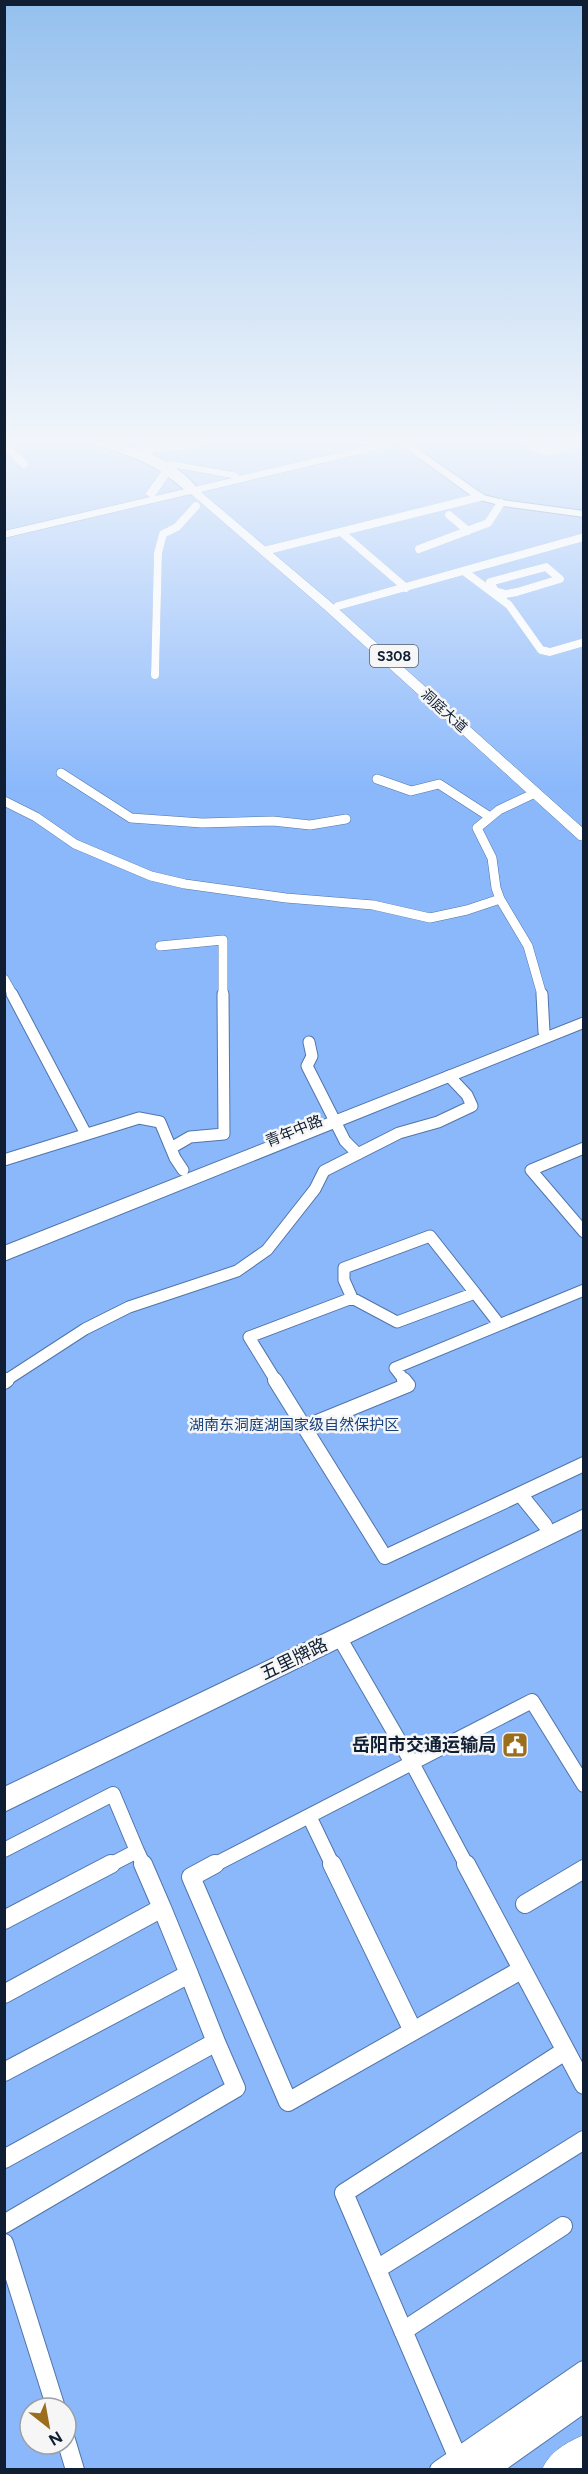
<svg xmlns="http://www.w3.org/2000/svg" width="588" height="2474" viewBox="0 0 588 2474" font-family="Figtree,'Noto Sans SC',sans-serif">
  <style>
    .green { fill: #8ab8fb; fill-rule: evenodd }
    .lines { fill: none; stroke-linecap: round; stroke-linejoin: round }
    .street-far4-casing { stroke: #5175aa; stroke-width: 8 }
    .street-far3-casing { stroke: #5175aa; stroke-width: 10 }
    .street-far2-casing { stroke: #5175aa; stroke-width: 13 }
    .street-far1-casing { stroke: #5175aa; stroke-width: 16 }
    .street-casing { stroke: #5175aa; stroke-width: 20 }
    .secondary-casing { stroke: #5175aa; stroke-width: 2 }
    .primary-casing { stroke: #5175aa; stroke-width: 1 }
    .highway-casing { stroke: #5175aa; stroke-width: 2 }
    .street-far4 { stroke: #fff; stroke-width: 8 }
    .street-far3 { stroke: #fff; stroke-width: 9 }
    .street-far2 { stroke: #fff; stroke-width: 11 }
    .street-far1 { stroke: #fff; stroke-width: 14 }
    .street { stroke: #fff; stroke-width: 18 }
    .secondary { fill: #fff; fill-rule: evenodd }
    .primary { fill: #fff; fill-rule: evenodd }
    .highway { fill: #fff; fill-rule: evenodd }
    .labels { text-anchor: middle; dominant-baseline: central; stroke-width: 5; stroke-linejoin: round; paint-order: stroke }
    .shield { fill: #f6f6f6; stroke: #545f6e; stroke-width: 1.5 }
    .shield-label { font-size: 14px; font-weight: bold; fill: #0f1e33 }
    .far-street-label { font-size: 14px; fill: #0f1e33; stroke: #f6f6f6 }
    .street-label { font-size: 15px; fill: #0f1e33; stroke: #f6f6f6 }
    .park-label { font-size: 15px; fill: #18427d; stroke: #f6f6f6 }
    .near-street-label { font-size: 18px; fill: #0f1e33; stroke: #f6f6f6 }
    .near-poi-label { font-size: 18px; font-weight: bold; fill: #0f1e33; stroke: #f6f6f6; text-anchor: end }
  </style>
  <rect width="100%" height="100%" fill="#e2eaf6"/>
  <path class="green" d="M5,443h578v2026h-578zM30,2408h36v36h-36z"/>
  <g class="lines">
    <defs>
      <path id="street-far4" d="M528,443l18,9 32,-9
        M4,444l20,20
        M143,450l57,-7
        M449,515l19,16
        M341,532l65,56
        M419,549l69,-26 13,-20
        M264,551l216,-54
        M546,567l14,12 -43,13 -11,2 -11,-3 -5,-9z
        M465,572l44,33 32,45 9,2 31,-9
        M338,606l246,-69
        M155,675l3,-122 5,-19 14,-7 19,-21"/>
      <path id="street-far3" d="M61,773l70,45 71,5 71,-2 37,4 36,-6
        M377,779l34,12 28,-7 51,33
        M4,801l32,16 39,27 76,32 34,8 101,14 87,7 57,13 37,-8 33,-11 28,47 14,49
        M500,899l-4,-11 -4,-30 -15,-30 22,-18 36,-17
        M160,946l63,-6v55
        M4,979l9,16"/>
      <path id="street-far2" d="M12,994l74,140
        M542,994l2,38
        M309,1042l3,14 -5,10 38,75 13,13
        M171,1148l19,-11 34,-3 -1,-140
        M584,1148l-53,22 53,62
        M4,1160l135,-42 21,4 15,36 8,12
        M352,1298l45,24 78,-29 24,31
        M5,1381l80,-52 44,-22 108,-36 30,-21 48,-61 9,-18 75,-38 39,-11 34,-16 -5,-11 -18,-19
        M276,1381l-27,-44 103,-39 -8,-18v-12l86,-32 45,57
        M405,1381l-10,-13 189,-78"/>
      <path id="street-far1" d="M275,1380l110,177 135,-63 25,31
        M4,1382l3,-2
        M305,1427l103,-42 -4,-5
        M520,1494l64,-30
        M339,1637l73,126 55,103
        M309,1816l24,50
        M4,1850l109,-56 24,57
        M108,1866l29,-15 7,15
        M212,1866l320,-165 52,84"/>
      <path id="street" d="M143,1864l19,44
        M215,1864l-24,13 97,225 233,-132
        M332,1864l81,167
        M466,1864l118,221
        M525,1904l59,-35
        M4,1920l107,-56
        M4,1994l158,-86 27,66
        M4,2072l185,-98 27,68 -212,117
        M4,2224l232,-136 -20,-46
        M4,2243l52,165
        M377,2269l207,-129
        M403,2331l160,-105
        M66,2440l9,30
        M439,2470l145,-100
        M463,2470l-119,-277 221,-142"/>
      <path id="secondary" d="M398,443h11l75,52 19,5 81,11v6l-81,-11 -27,-7z
        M584,1017v11l-580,233v-15z
        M584,1509v19l-580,284v-25z
        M584,2381v33l-79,56h-42l4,-11 106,-74z"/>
      <path id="primary" d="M380,443h18l-5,3 -192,46 131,111 252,226v12l-5,-1 -255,-231 -133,-115 -187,44v-7l146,-34 -5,-3 16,-22v-9l10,-2 63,11 4,1 1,3zM171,467l61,11 -77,18 17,-24z
        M584,2435v35h-42c7,-18 25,-28 42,-35z"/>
      <path id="highway" d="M94,443c40,-1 81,16 106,48l-6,4 -5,-1c-31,-29 -53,-38 -93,-48z"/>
    </defs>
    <use href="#street-far4" class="street-far4-casing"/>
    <use href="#street-far3" class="street-far3-casing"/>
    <use href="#street-far2" class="street-far2-casing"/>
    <use href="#street-far1" class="street-far1-casing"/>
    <use href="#street" class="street-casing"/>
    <use href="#secondary" class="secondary-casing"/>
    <use href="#primary" class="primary-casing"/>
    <use href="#highway" class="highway-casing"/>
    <use href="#street-far4" class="street-far4"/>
    <use href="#street-far3" class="street-far3"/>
    <use href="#street-far2" class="street-far2"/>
    <use href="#street-far1" class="street-far1"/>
    <use href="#street" class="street"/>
    <use href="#secondary" class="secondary"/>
    <use href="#primary" class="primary"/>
    <use href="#highway" class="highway"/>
  </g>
  <linearGradient id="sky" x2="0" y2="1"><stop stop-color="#94c0ee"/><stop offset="0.56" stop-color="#f2f6fb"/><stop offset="1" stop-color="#f2f6fb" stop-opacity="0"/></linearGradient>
  <rect width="588" height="789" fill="url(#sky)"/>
  <defs>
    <symbol id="civic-square" viewBox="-11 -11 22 22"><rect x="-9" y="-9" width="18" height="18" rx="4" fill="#9a6e1d" stroke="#f6f6f6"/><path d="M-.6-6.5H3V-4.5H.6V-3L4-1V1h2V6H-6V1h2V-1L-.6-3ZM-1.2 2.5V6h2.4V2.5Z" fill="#fff"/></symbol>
  </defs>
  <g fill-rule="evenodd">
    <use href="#civic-square" x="500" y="1730" width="30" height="30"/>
  </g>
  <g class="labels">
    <rect class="shield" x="370" y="645" width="48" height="22" rx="4.5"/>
    <g class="shield-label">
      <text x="394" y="656">S308</text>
    </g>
    <g class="far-street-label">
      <text transform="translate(444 711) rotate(42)">洞庭大道</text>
    </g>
    <g class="street-label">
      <text transform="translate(294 1131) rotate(-22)">青年中路</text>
    </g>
    <g class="park-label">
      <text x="294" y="1425">湖南东洞庭湖国家级自然保护区</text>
    </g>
    <g class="near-street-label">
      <text transform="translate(294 1659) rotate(-26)">五里牌路</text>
    </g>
    <g class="near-poi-label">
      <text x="496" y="1745">岳阳市交通运输局</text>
    </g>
  </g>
  <rect width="588" height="2474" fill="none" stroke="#0f1e33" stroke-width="12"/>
  <g transform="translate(48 2426) rotate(149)"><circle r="28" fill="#f6f6f6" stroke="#9aa0a8" stroke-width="1.5"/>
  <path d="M0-4.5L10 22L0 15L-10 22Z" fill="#9a6e1d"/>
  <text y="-9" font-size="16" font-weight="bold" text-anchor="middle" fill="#0f1e33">N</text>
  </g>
</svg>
